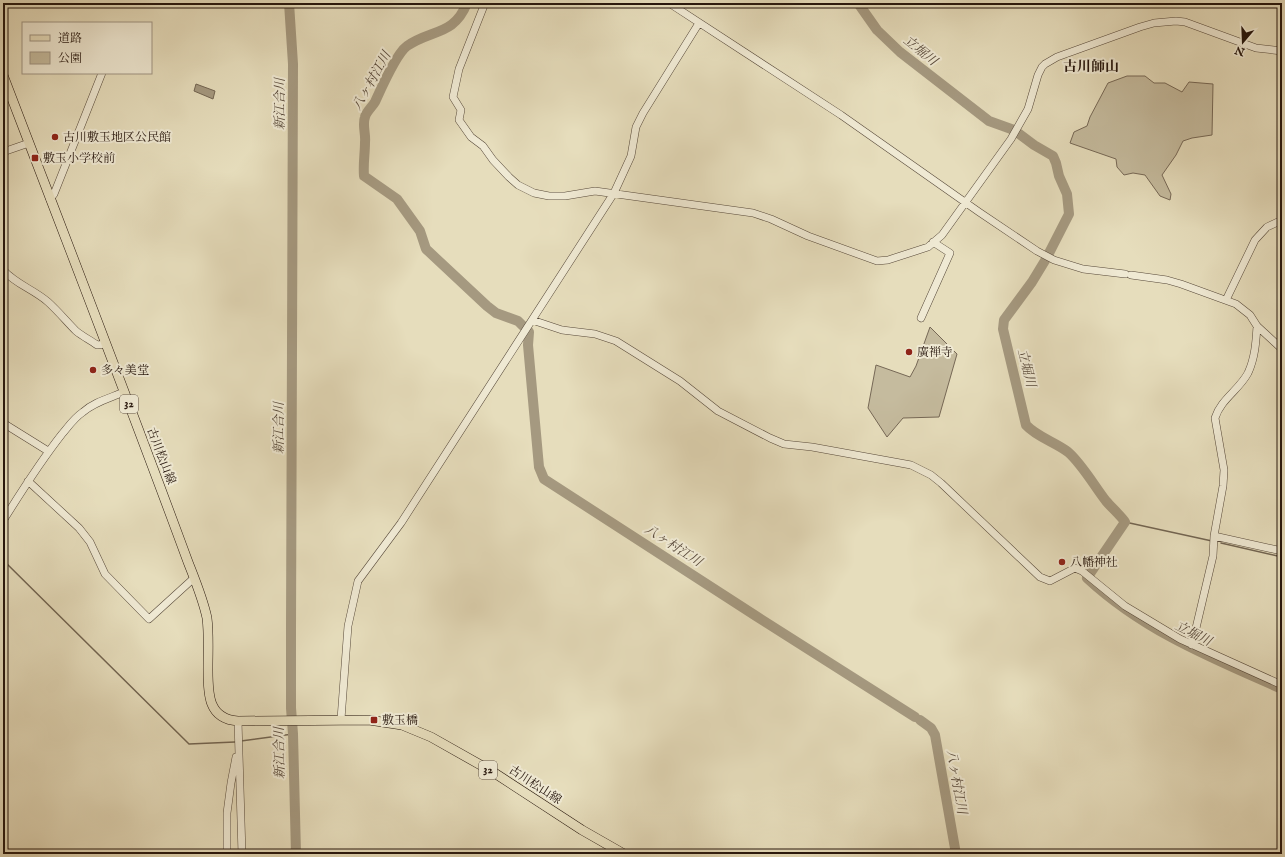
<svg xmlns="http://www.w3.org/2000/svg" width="1285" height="857" viewBox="0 0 1285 857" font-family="'IM FELL English','Noto Serif JP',serif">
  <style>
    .green { fill: #c5bb9e; stroke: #766856 }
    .water { fill: #a59980; stroke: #726552 }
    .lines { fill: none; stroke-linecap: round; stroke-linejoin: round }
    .stream { stroke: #726552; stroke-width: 1.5 }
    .river { stroke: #a59980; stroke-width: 10 }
    .minor-casing { stroke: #564839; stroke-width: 8 }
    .major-casing { stroke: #26160d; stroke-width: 10 }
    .minor { stroke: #efe9d3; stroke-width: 7 }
    .major { stroke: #e6ddbc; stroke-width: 9 }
    .poi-dot { fill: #8f2418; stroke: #efe9d3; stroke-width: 1.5 }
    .labels { text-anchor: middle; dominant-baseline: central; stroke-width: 4; stroke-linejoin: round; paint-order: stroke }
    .shield { fill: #efe9d3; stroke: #625548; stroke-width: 1 }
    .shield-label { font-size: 11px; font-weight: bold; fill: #26160d }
    .poi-label { font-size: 12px; fill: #26160d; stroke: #efe9d3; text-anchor: start }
    .street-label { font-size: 12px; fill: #26160d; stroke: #efe9d3 }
    .water-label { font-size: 13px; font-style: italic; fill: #594a3b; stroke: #efe9d3 }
    .quarter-label { font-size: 14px; font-weight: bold; fill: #26160d; stroke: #efe9d3 }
  </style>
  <rect width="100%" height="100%" fill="#e6ddbc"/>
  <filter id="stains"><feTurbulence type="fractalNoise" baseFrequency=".005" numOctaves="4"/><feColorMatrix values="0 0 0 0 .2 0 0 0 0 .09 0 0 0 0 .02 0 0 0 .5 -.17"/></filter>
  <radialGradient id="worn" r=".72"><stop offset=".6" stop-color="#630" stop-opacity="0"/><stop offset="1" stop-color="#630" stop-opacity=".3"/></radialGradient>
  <path class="green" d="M1127,76h18l9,7h11l17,9 7,-10 24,2 -1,51 -20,3 -9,3 -7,14 -14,20 9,19 -1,6 -10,-4 -15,-21 -12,-2 -9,2 -7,-8 -1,-8 -46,-16 4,-11 13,-6 3,-9 18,-34z
    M930,327l27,27 -18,63 -36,1 -16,19 -19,-29 8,-43 34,12 6,-11z"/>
  <path class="water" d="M196,84l19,7 -2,8 -19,-8z"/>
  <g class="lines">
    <path class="stream" d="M1125,522l87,19
      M1221,543l61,14
      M3,560l186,184 46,-2
      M241,741l52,-7"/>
    <path class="river" d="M289,3l4,61 -2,565v79l2,26 3,120
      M467,3c-13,33 -36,26 -60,43 -11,8 -26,43 -32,56 -3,5 -9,10 -10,15 -3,8 1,17 0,25 0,12 -2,21 -1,34l33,23 23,32 6,18 61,57 9,7 22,8 5,5
      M858,3l19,27 23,22 89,69 25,9 20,15 19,11 3,7 3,13 8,18 2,20 -23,45 -14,23 -28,38 -1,9 23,96c11,12 29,17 42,27 14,12 27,35 38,49 5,6 16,16 19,21l-38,56c57,53 125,80 195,111
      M527,329l2,3 -1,13 11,122 5,12 212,137 159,101
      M920,720l11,8 4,7 21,119"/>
    <defs>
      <path id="minor" d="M485,3l-26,66 -6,28 8,13 -2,10 12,17 12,9 10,14 16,17 9,8 16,8 15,3h16l30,-5 158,22 18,6 37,17 69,25 11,-1 40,-13 14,-12 69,-96 17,-30 10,-34 4,-8 3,-3 12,-7 83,-30 14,-4 22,-2 9,1 71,26 26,3
        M669,3l172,112 138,97 58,39 17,9 29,9 42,5
        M3,152l26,-9
        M50,199l4,-5 48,-121
        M3,270c14,15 30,19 45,32 10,9 19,20 28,29 6,5 14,9 21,14l9,-1
        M1131,275l36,5 14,4 55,20 14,11 7,11 25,23
        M1226,300l29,-60 12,-13 15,-7
        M921,318l29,-65 -17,-11
        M532,320l30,10 33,4 21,7 64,40 38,30 52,27 14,6 28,3 99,18 20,10 10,8 99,94 10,4 25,-13 7,3 43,35 55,33 102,46
        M3,423l45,28
        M28,481l51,47 11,14 15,32 44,45 45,-41
        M3,521c18,-29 37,-59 59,-87 6,-7 12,-16 21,-22 11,-10 27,-14 41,-20
        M1214,536l68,15
        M1192,645l21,-89 1,-20 9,-50 1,-16 -9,-52c6,-19 24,-28 33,-45 7,-15 8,-31 9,-47
        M341,719l7,-93 10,-45 43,-58 213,-330 17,-37 5,-29 7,-14 56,-90
        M238,721l4,133
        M227,854v-41l4,-30 5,-26"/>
      <path id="major" d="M3,75c62,162 125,324 185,487 7,18 15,37 19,56 2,16 1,33 1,50 0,24 -1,51 30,53l131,-1 33,5 29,12 62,35 89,58 42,24"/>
    </defs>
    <use href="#minor" class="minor-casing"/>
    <use href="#major" class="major-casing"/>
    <use href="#minor" class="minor"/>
    <use href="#major" class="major"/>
  </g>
  <g class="poi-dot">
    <circle cx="55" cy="137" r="4"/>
    <rect x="31" y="154" width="8" height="8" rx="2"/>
    <circle cx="909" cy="352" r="4"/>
    <circle cx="93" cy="370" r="4"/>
    <circle cx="1062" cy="562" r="4"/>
    <rect x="370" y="716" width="8" height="8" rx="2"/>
  </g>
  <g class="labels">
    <g class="shield">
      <rect x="120" y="395" width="18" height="18" rx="3"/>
      <rect x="479" y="761" width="18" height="18" rx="3"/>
    </g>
    <g class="shield-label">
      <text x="129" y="404">32</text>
      <text x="488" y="770">32</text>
    </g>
    <g class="poi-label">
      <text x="63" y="137">古川敷玉地区公民館</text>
      <text x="43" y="158">敷玉小学校前</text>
      <text x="917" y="352">廣禅寺</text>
      <text x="101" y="370">多々美堂</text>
      <text x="1070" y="562">八幡神社</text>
      <text x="382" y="720">敷玉橋</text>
    </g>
    <g class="street-label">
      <text transform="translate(161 456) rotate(69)">古川松山線</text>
      <text transform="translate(535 785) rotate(33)">古川松山線</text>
    </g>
    <g class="water-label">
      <text transform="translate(920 51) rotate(39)">立堀川</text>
      <text transform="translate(372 81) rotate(-61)">八ヶ村江川</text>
      <text transform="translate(280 104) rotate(-90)">新江合川</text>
      <text transform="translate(1026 368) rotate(76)">立堀川</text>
      <text transform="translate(279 428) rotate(-90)">新江合川</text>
      <text transform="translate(673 546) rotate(33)">八ヶ村江川</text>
      <text transform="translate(1193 634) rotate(27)">立堀川</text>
      <text transform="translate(280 753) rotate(-91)">新江合川</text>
      <text transform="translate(956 782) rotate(80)">八ヶ村江川</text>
    </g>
    <g class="quarter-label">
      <text x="1091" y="67">古川師山</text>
    </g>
  </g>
  <rect width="1285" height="857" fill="none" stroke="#e6ddbc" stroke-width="16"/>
  <rect x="4" y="4" width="1277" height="849" fill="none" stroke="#26160d" stroke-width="2"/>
  <rect x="8" y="8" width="1269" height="841" fill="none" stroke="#26160d"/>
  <rect x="22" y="22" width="130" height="52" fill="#efe9d3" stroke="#9f9584"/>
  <rect x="30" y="35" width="20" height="6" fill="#e6ddbc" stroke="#9f9584"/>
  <text x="58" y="42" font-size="12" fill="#26160d">道路</text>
  <rect x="30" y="52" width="20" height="12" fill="#c5bb9e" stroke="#9f9584"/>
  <text x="58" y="62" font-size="12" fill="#26160d">公園</text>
  <g transform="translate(1243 42) rotate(199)" stroke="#efe9d3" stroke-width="3" paint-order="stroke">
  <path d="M0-3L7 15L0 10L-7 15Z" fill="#26160d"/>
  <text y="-6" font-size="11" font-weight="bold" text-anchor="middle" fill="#26160d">N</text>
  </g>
  <rect width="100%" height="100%" filter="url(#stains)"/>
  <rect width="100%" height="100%" fill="url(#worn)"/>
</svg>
